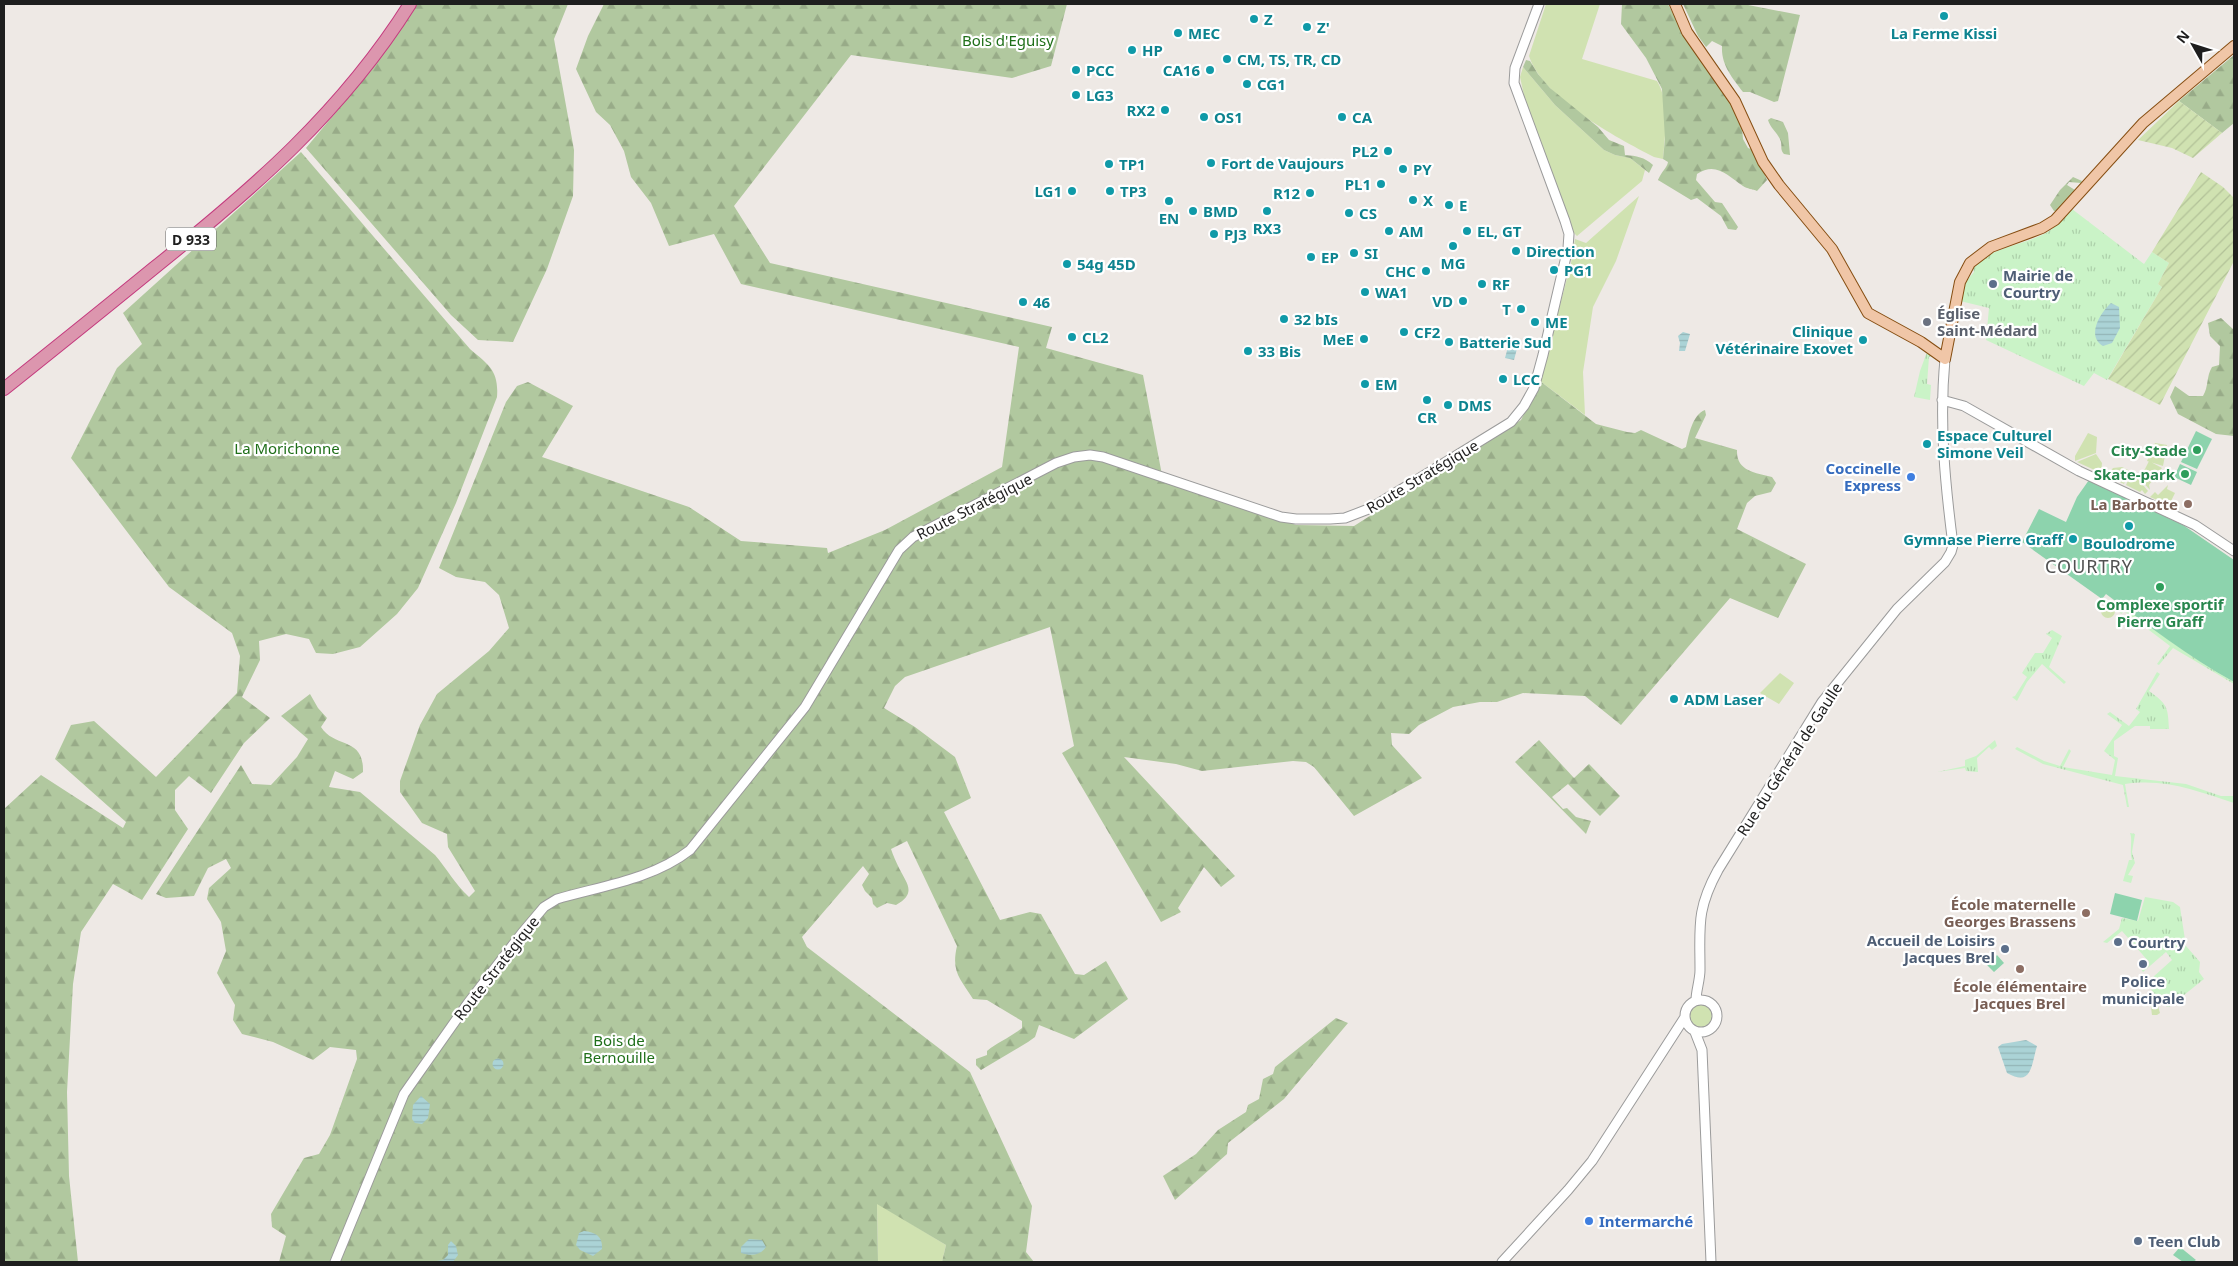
<svg xmlns="http://www.w3.org/2000/svg" width="2238" height="1266" viewBox="0 0 2238 1266" font-family="'Noto Sans',sans-serif">
  <style>
    .grass { fill: #d0e2b1 }
    .forest { fill: url(#forest-firs) }
    .park { fill: url(#park-tufts) }
    .garden { fill: url(#garden-furrows) }
    .pitch { fill: #8dd3ad }
    .water { fill: url(#water-rules) }
    .lines { fill: none; stroke-linecap: round; stroke-linejoin: round }
    .minor-casing { stroke: #9b9b9b; stroke-width: 11 }
    .major-casing { stroke: #864e12; stroke-width: 12 }
    .highway-casing { stroke: #c43a7e; stroke-width: 14 }
    .minor { stroke: #fff; stroke-width: 9 }
    .major { stroke: #f0c6a7; stroke-width: 10 }
    .highway { stroke: #dc96ae; stroke-width: 12 }
    .culture-dot { fill: #0f9aa8; stroke: #fff; stroke-width: 2 }
    .service-dot { fill: #5c6f8a; stroke: #fff; stroke-width: 2 }
    .worship-dot { fill: #6b7280; stroke: #fff; stroke-width: 2 }
    .leisure-dot { fill: #2e9e5b; stroke: #fff; stroke-width: 2 }
    .shop-dot { fill: #3f7fe0; stroke: #fff; stroke-width: 2 }
    .education-dot { fill: #8d6e63; stroke: #fff; stroke-width: 2 }
    .labels { text-anchor: middle; dominant-baseline: central; stroke-width: 4.5; stroke-linejoin: round; paint-order: stroke }
    .shield { fill: #fff; stroke: #626262; stroke-width: 1 }
    .shield-label { font-size: 14px; font-weight: bold; fill: #1e1e1e }
    .culture-label { font-size: 15px; font-weight: bold; fill: #0d838f; stroke: #fff; text-anchor: start }
    .park-label { font-size: 15px; fill: #1f6f19; stroke: #fff }
    .service-label { font-size: 15px; font-weight: bold; fill: #4e5e75; stroke: #fff; text-anchor: start }
    .worship-label { font-size: 15px; font-weight: bold; fill: #5b616d; stroke: #fff; text-anchor: start }
    .leisure-label { font-size: 15px; font-weight: bold; fill: #27864d; stroke: #fff; text-anchor: end }
    .shop-label { font-size: 15px; font-weight: bold; fill: #366cbe; stroke: #fff; text-anchor: end }
    .street-label { font-size: 15px; fill: #1e1e1e; stroke: #fff }
    .education-label { font-size: 15px; font-weight: bold; fill: #785e54; stroke: #fff; text-anchor: end }
    .quarter-label { font-size: 18px; letter-spacing: 1px; fill: #515151; stroke: #fff }
  </style>
  <defs>
    <pattern id="forest-firs" width="22" height="20" patternUnits="userSpaceOnUse" patternTransform="scale(1.25)"><rect width="22" height="20" fill="#b1c89f"/><path d="M5 1l3.5 6h-7zM16 11l3.5 6h-7z" fill="#98ab88"/></pattern>
    <pattern id="park-tufts" width="24" height="20" patternUnits="userSpaceOnUse" patternTransform="scale(1.25)"><rect width="24" height="20" fill="#caf3c7"/><path d="M3 7l-1-3M5 7V3M7 7l1-3M15 17l-1-3M17 17v-4M19 17l1-3" fill="none" stroke="#add0aa"/></pattern>
    <pattern id="garden-furrows" width="10" height="10" patternUnits="userSpaceOnUse" patternTransform="scale(1.25)"><rect width="10" height="10" fill="#d0e2b1"/><path d="M-1 1l2-2M0 10L10 0M9 11l2-2" fill="none" stroke="#b2c198"/></pattern>
    <pattern id="water-rules" width="6" height="5" patternUnits="userSpaceOnUse" patternTransform="scale(1.25)"><rect width="6" height="5" fill="#abd3d6"/><path d="M0 2.5h6" fill="none" stroke="#93b5b7"/></pattern>
  </defs>
  <rect width="100%" height="100%" fill="#eee9e5"/>
  <path class="grass" d="M1546,4h54l-18,55 75,22c13,21 8,54 6,78l-9,-2c-38,-20 -111,-58 -125,-101z
    M1523,67l32,38 49,45 11,5 15,3 15,12 -3,11 -65,55 -3,-3 -49,-133 -5,-23z
    M1639,196l-23,65 -23,46 -10,65 2,43 -45,-34 31,-118 4,-24 11,4z
    M2088,433l9,4 -1,16 -21,8v-5z
    M2155,443l12,2 -4,21 -16,-5z
    M2096,454l6,9 -1,10 -24,-11z
    M2149,461l13,7 -13,17 1,5 -10,-11z
    M2122,467l8,4 -6,13 -17,-8 6,-8z
    M2132,472l16,19 -3,3 -3,-4 -2,2 -14,-7z
    M2168,485l-1,4 8,4 -6,12 -19,-8 5,-5 3,3z
    M2101 611a7 7 0 1 1 14 0a7 7 0 1 1-14 0Z
    M1780,673l14,10 -15,21 -19,-11z
    M2150,1000l8,6 2,7 -3,2h-5z
    M1689 1016a12 12 0 1 1 24 0a12 12 0 1 1-24 0Z
    M877,1203l69,42 -4,17h-64z"/>
  <path class="forest" d="M417,4h151l-14,35 20,111 -1,46 -26,73 -34,73 -35,-2 -27,-25 -145,-167c39,-47 79,-92 111,-144z
    M604,4h463l-16,62 -39,12 -161,-23 -117,151 36,57 282,64 -6,21 97,27 19,100 134,50 58,1 167,-106 19,-39 56,43 31,8 8,1 6,-3 41,19 4,-2c3,-12 6,-32 19,-37l1,5 -11,23 42,12c-1,21 18,23 35,27l4,6 -5,9 -16,4 -8,7 -10,26 69,35 -28,54 -48,-20 -109,127 -36,-29 -62,-3 -26,9h-17l-27,5 -34,18 -10,9 -18,-1 1,12 30,33 -68,38 -40,-49 -8,-5 -13,-1 -91,10 -26,-7 -52,-7 111,119 -14,11 -17,-20 -26,41 3,4 -20,10 -99,-169 12,-7 -24,-119 -145,50 -10,9 -11,22 31,19 40,30 16,41 -27,14 56,108 30,-8 11,2 34,60 9,1 22,-14 22,38 -54,40 -35,-14 -4,12 -7,5 -47,28 -5,-5v-6l11,-4v-4c11,-9 24,-14 35,-23v-7l-35,-21 -14,-1c-13,-21 -22,-27 -16,-53l-50,-105 -16,8c2,6 5,13 8,19 8,16 18,25 -3,37l-9,-2 -10,5 -4,-4 -1,-6 -7,-7 -3,-6 7,-11 -6,-8 -61,71 5,10 163,125 62,134 -6,46 8,10h-92l4,-17 -69,-41 1,58h-599l7,-26 -14,-9 -1,-13 33,-56 15,-4 11,-19 27,-76 -1,-9 -26,-3 -17,13 -40,-18 -31,-8 -9,-14 2,-15 -18,-32 9,-22 -5,-29 -14,-23 2,-11 22,-20 -5,-9 -18,9 -14,28 -28,2 -10,-4 85,-129 11,19 19,1 26,-28 11,-18 -27,-23 29,-22 8,14 9,10 -6,9c14,22 43,9 42,45l-10,7 -18,-8 -6,16 31,5 75,63c12,14 20,29 34,42l6,-6 -27,-44 -1,-13 -25,-11 -22,-31v-11l20,-56 17,-31 52,-43 20,-23 -10,-33 -14,-13 -29,-5 -17,-9 67,-166 11,-16 11,-4 45,24 -31,51 147,50 52,34 86,7 1,5 57,-23 117,-63 17,-120 -278,-63 -27,-50 -45,12 -18,-43 -20,-26 -7,-26 -14,-26 -14,-13 -20,-43 12,-33z
    M1622,4h46l15,29 32,36 27,58 1,12 5,9 6,2 13,30 -10,11c-4,-2 -10,-2 -14,-5 -15,-10 -27,-25 -46,-12l-1,6 19,22 7,1 16,24 -2,3 -8,-1 -7,-13 -24,-18 -6,2 -33,-20c3,-8 9,-12 10,-18l-5,-3 2,-20 -3,-50 -16,-31 -25,-34z
    M1683,4h60l57,11 -22,86 -4,1 -24,-10h-7c-11,-15 -22,-27 -21,-46l-10,-5 -6,6 -8,-11z
    M2234,55v68l-12,10 -43,-32z
    M1526,60l4,1 8,13 12,14 48,39 11,13 15,6 1,9c12,1 19,2 28,10l-4,8 -19,-15 -15,-3 -11,-5 -49,-45 -32,-38z
    M1771,118l12,4 5,11 2,22 -6,-1c-4,-5 -2,-6 -3,-12 -2,-8 -11,-14 -13,-22z
    M301,152l169,197c19,16 29,22 27,48l-41,106 -38,85 -21,26 -37,33 -27,7 -17,-1 -7,-14 -23,-5 -27,7 1,19 -18,37 28,21 -26,25 -33,50 -22,-17 -14,14v20l13,19 -46,71 -29,-16 -32,48 -8,52 -6,108 2,84 9,86h-74v-453l37,-34 82,53 3,-6 -71,-63 16,-34 23,-4 62,56 81,-84 3,-37 -8,-23 -63,-46 -98,-129 46,-90 25,-24 -19,-31z
    M2073,177l9,4 -1,2 -12,-1 -2,3 8,5 -1,3 -17,18h-3l-4,-6 10,-15z
    M2221,318l13,12v106l-18,-2 -38,-20 -8,-17 5,-11 14,10h14c6,-10 3,-19 9,-29l7,-2 1,-19 -10,-10 -2,-13z
    M1539,740l35,38 15,-14 31,32 -20,20 -32,-32 -16,13 11,12 4,-1 9,9 15,4 -5,13 -71,-72z
    M1336,1018l12,5 -64,76 -56,44 -1,11 -52,46 -12,-24 33,-22 22,-24 28,-18 2,-7 11,-6 4,-20 10,-5 2,-7z"/>
  <path class="park" d="M2072,209l72,55 8,-12 17,11 -11,21 4,3 -55,93 -13,-7 -10,13 -98,-46 3,-32 -29,-7 4,-17 10,-12 -1,-4c11,-20 58,-24 76,-37 8,-5 15,-15 23,-22z
    M1927,352l6,4 -4,1 -2,27 4,1 -1,15 -16,-3 6,-26z
    M2117,602c39,28 75,57 117,80v2l-61,-36 -14,17 -2,-1 13,-18 -46,-35 -3,3z
    M2052,630l10,6 -13,31 17,15 -2,2 -22,-20 -15,18 -10,19 -5,-4 3,-1 12,-19 -5,-4 13,-20h8l9,-15 -6,-4z
    M2157,672l3,2 -11,17c18,13 19,15 20,38h-19v-3h-15l-21,15v15l4,2 -3,18 71,8 35,12h13v7c-37,-12 -69,-25 -109,-19l4,23h-2l-4,-22 -80,-21 -28,-15 2,-2 27,14 16,5 9,-17 2,2 -8,16 49,8 3,-15 -11,-9 18,-26 -15,-11 3,-2 19,14 11,-14 -4,-3z
    M1995,740l2,6 -5,4 -3,-3 -12,11 1,14 -12,-1 -1,-3 -28,4 28,-6v-6l11,-4z
    M2130,833l5,1 -3,18 3,11 -7,12 5,1 -2,7 -8,-2 6,-21h3c-3,-9 1,-20 -2,-27z
    M2145,897l28,5 7,5 6,39 14,16 -1,10 5,7 -35,28 -6,-2 -13,-17 7,-6 -4,-5 19,-17 -6,-8 -23,20 -2,-3 8,-7 -27,-31 -15,12 -4,-1 16,-13 3,-11 16,3z"/>
  <path class="garden" d="M2179,101l43,32 -29,25 -21,-10 -34,-8z
    M2201,172l22,15 11,11v63l-74,144 -52,-26 54,-92 -4,-3 11,-21 -17,-11z"/>
  <path class="pitch" d="M2196,431l16,8 -15,30 -16,-7z
    M2180,464l17,8 -6,13 -17,-8z
    M2089,480l94,45 51,35v122c-46,-25 -86,-57 -128,-88l-4,5 -80,-57 17,-33 27,13 11,-25z
    M2115,893l27,7 -5,21 -27,-7z
    M1997,955l7,8 -10,9 -7,-7z
    M2180,1247l16,13 -3,2h-10l-10,-7z"/>
  <path class="water" d="M2111,303l8,4 1,21 -8,15 -9,3c-17,-10 -3,-33 8,-43z
    M1683,332l7,2 -5,17h-6l1,-8 -2,-7z
    M1509,343l9,2 -4,15 -9,-2z
    M2026,1040l11,6c-6,20 -5,41 -30,27l-9,-26 4,-3z
    M492.5 1064a5.5 5.5 0 1 1 11 0a5.5 5.5 0 1 1-11 0Z
    M421,1096l9,8 -2,14 -6,6 -7,-1 -3,-4 1,-14z
    M584,1231c12,1 19,6 18,18l-9,7 -13,-6 -4,-5 3,-12z
    M749,1239l13,1 4,7c-6,9 -15,9 -25,6v-6z
    M451,1241l5,5 2,9 -5,7h-23l13,-2 5,-5v-10z"/>
  <g class="lines">
    <defs>
      <path id="minor" d="M1942,400l22,6 115,65 116,54 39,26
        M1685 1016a16 16 0 1 1 32 0a16 16 0 1 1-32 0Z
        M1696,1000c0,-9 4,-20 4,-30 0,-43 -4,-60 18,-100l104,-168 75,-93 48,-47 6,-10 2,-7c-8,-62 -14,-123 -8,-186
        M1695,1032l7,18 9,212
        M335,1262l69,-168 64,-91 54,-70 22,-26 13,-8c45,-13 96,-20 133,-49l115,-143 94,-157 14,-13 143,-74 18,-6 16,-2 13,2 178,60 15,2h34l15,-1 26,-10 140,-86 13,-16 10,-18 9,-33 25,-107 1,-14 -4,-13 -51,-138 1,-15 24,-64
        M1502,1262l66,-72 24,-29 93,-144"/>
      <path id="major" d="M1675,4l12,28 48,69 28,61 16,23 53,64 36,64 53,29 24,17 15,-77 10,-19 21,-16 51,-19 13,-8 88,-97 91,-77"/>
      <path id="highway" d="M4,389c50,-40 100,-80 150,-121 99,-79 188,-156 256,-264"/>
    </defs>
    <use href="#minor" class="minor-casing"/>
    <use href="#major" class="major-casing"/>
    <use href="#highway" class="highway-casing"/>
    <use href="#minor" class="minor"/>
    <use href="#major" class="major"/>
    <use href="#highway" class="highway"/>
  </g>
  <g class="culture-dot">
    <circle cx="1944" cy="16" r="5"/>
    <circle cx="1254" cy="19" r="5"/>
    <circle cx="1307" cy="27" r="5"/>
    <circle cx="1178" cy="33" r="5"/>
    <circle cx="1132" cy="50" r="5"/>
    <circle cx="1227" cy="59" r="5"/>
    <circle cx="1076" cy="70" r="5"/>
    <circle cx="1210" cy="70" r="5"/>
    <circle cx="1247" cy="84" r="5"/>
    <circle cx="1076" cy="95" r="5"/>
    <circle cx="1165" cy="110" r="5"/>
    <circle cx="1204" cy="117" r="5"/>
    <circle cx="1342" cy="117" r="5"/>
    <circle cx="1388" cy="151" r="5"/>
    <circle cx="1211" cy="163" r="5"/>
    <circle cx="1109" cy="164" r="5"/>
    <circle cx="1403" cy="169" r="5"/>
    <circle cx="1381" cy="184" r="5"/>
    <circle cx="1072" cy="191" r="5"/>
    <circle cx="1110" cy="191" r="5"/>
    <circle cx="1310" cy="193" r="5"/>
    <circle cx="1413" cy="200" r="5"/>
    <circle cx="1169" cy="201" r="5"/>
    <circle cx="1449" cy="205" r="5"/>
    <circle cx="1193" cy="211" r="5"/>
    <circle cx="1267" cy="211" r="5"/>
    <circle cx="1349" cy="213" r="5"/>
    <circle cx="1389" cy="231" r="5"/>
    <circle cx="1467" cy="231" r="5"/>
    <circle cx="1214" cy="234" r="5"/>
    <circle cx="1453" cy="246" r="5"/>
    <circle cx="1516" cy="251" r="5"/>
    <circle cx="1354" cy="253" r="5"/>
    <circle cx="1311" cy="257" r="5"/>
    <circle cx="1067" cy="264" r="5"/>
    <circle cx="1554" cy="270" r="5"/>
    <circle cx="1426" cy="271" r="5"/>
    <circle cx="1482" cy="284" r="5"/>
    <circle cx="1365" cy="292" r="5"/>
    <circle cx="1463" cy="301" r="5"/>
    <circle cx="1023" cy="302" r="5"/>
    <circle cx="1521" cy="309" r="5"/>
    <circle cx="1284" cy="319" r="5"/>
    <circle cx="1535" cy="322" r="5"/>
    <circle cx="1404" cy="332" r="5"/>
    <circle cx="1072" cy="337" r="5"/>
    <circle cx="1364" cy="339" r="5"/>
    <circle cx="1863" cy="340" r="5"/>
    <circle cx="1449" cy="342" r="5"/>
    <circle cx="1248" cy="351" r="5"/>
    <circle cx="1503" cy="379" r="5"/>
    <circle cx="1365" cy="384" r="5"/>
    <circle cx="1427" cy="400" r="5"/>
    <circle cx="1448" cy="405" r="5"/>
    <circle cx="1927" cy="444" r="5"/>
    <circle cx="2129" cy="526" r="5"/>
    <circle cx="2073" cy="539" r="5"/>
    <circle cx="1674" cy="699" r="5"/>
  </g>
  <g class="service-dot">
    <circle cx="1993" cy="284" r="5"/>
    <circle cx="2118" cy="942" r="5"/>
    <circle cx="2005" cy="949" r="5"/>
    <circle cx="2143" cy="964" r="5"/>
    <circle cx="2138" cy="1241" r="5"/>
  </g>
  <circle class="worship-dot" cx="1927" cy="322" r="5"/>
  <g class="leisure-dot">
    <circle cx="2197" cy="450" r="5"/>
    <circle cx="2185" cy="474" r="5"/>
    <circle cx="2160" cy="587" r="5"/>
  </g>
  <g class="shop-dot">
    <circle cx="1911" cy="477" r="5"/>
    <circle cx="1589" cy="1221" r="5"/>
  </g>
  <g class="education-dot">
    <circle cx="2188" cy="504" r="5"/>
    <circle cx="2086" cy="913" r="5"/>
    <circle cx="2020" cy="969" r="5"/>
  </g>
  <g class="labels">
    <rect class="shield" x="166" y="227.5" width="50" height="23" rx="4"/>
    <g class="shield-label">
      <text x="191" y="239">D 933</text>
    </g>
    <g class="culture-label">
      <text x="1264" y="19">Z</text>
      <text x="1317" y="27">Z'</text>
      <text x="1188" y="33">MEC</text>
      <text x="1944" y="33" text-anchor="middle">La Ferme Kissi</text>
      <text x="1142" y="50">HP</text>
      <text x="1237" y="59">CM, TS, TR, CD</text>
      <text x="1086" y="70">PCC</text>
      <text x="1200" y="70" text-anchor="end">CA16</text>
      <text x="1257" y="84">CG1</text>
      <text x="1086" y="95">LG3</text>
      <text x="1155" y="110" text-anchor="end">RX2</text>
      <text x="1214" y="117">OS1</text>
      <text x="1352" y="117">CA</text>
      <text x="1378" y="151" text-anchor="end">PL2</text>
      <text x="1221" y="163">Fort de Vaujours</text>
      <text x="1119" y="164">TP1</text>
      <text x="1413" y="169">PY</text>
      <text x="1371" y="184" text-anchor="end">PL1</text>
      <text x="1062" y="191" text-anchor="end">LG1</text>
      <text x="1120" y="191">TP3</text>
      <text x="1300" y="193" text-anchor="end">R12</text>
      <text x="1423" y="200">X</text>
      <text x="1459" y="205">E</text>
      <text x="1203" y="211">BMD</text>
      <text x="1359" y="213">CS</text>
      <text x="1169" y="218" text-anchor="middle">EN</text>
      <text x="1267" y="228" text-anchor="middle">RX3</text>
      <text x="1399" y="231">AM</text>
      <text x="1477" y="231">EL, GT</text>
      <text x="1224" y="234">PJ3</text>
      <text x="1526" y="251">Direction</text>
      <text x="1364" y="253">SI</text>
      <text x="1321" y="257">EP</text>
      <text x="1453" y="263" text-anchor="middle">MG</text>
      <text x="1077" y="264">54g 45D</text>
      <text x="1564" y="270">PG1</text>
      <text x="1416" y="271" text-anchor="end">CHC</text>
      <text x="1492" y="284">RF</text>
      <text x="1375" y="292">WA1</text>
      <text x="1453" y="301" text-anchor="end">VD</text>
      <text x="1033" y="302">46</text>
      <text x="1511" y="309" text-anchor="end">T</text>
      <text x="1294" y="319">32 bIs</text>
      <text x="1545" y="322">ME</text>
      <text x="1853" y="331" text-anchor="end">Clinique<tspan x="1853" dy="17">Vétérinaire Exovet</tspan></text>
      <text x="1414" y="332">CF2</text>
      <text x="1082" y="337">CL2</text>
      <text x="1354" y="339" text-anchor="end">MeE</text>
      <text x="1459" y="342">Batterie Sud</text>
      <text x="1258" y="351">33 Bis</text>
      <text x="1513" y="379">LCC</text>
      <text x="1375" y="384">EM</text>
      <text x="1458" y="405">DMS</text>
      <text x="1427" y="417" text-anchor="middle">CR</text>
      <text x="1937" y="435">Espace Culturel<tspan x="1937" dy="17">Simone Veil</tspan></text>
      <text x="2063" y="539" text-anchor="end">Gymnase Pierre Graff</text>
      <text x="2129" y="543" text-anchor="middle">Boulodrome</text>
      <text x="1684" y="699">ADM Laser</text>
    </g>
    <g class="park-label">
      <text x="1008" y="40">Bois d'Eguisy</text>
      <text x="287" y="448">La Morichonne</text>
      <text x="619" y="1040">Bois de<tspan x="619" dy="17">Bernouille</tspan></text>
    </g>
    <g class="service-label">
      <text x="2003" y="275">Mairie de<tspan x="2003" dy="17">Courtry</tspan></text>
      <text x="1995" y="940" text-anchor="end">Accueil de Loisirs<tspan x="1995" dy="17">Jacques Brel</tspan></text>
      <text x="2128" y="942">Courtry</text>
      <text x="2143" y="981" text-anchor="middle">Police<tspan x="2143" dy="17">municipale</tspan></text>
      <text x="2148" y="1241">Teen Club</text>
    </g>
    <g class="worship-label">
      <text x="1937" y="313">Église<tspan x="1937" dy="17">Saint-Médard</tspan></text>
    </g>
    <g class="leisure-label">
      <text x="2187" y="450">City-Stade</text>
      <text x="2175" y="474">Skate-park</text>
      <text x="2160" y="604" text-anchor="middle">Complexe sportif<tspan x="2160" dy="17">Pierre Graff</tspan></text>
    </g>
    <g class="shop-label">
      <text x="1901" y="468">Coccinelle<tspan x="1901" dy="17">Express</tspan></text>
      <text x="1599" y="1221" text-anchor="start">Intermarché</text>
    </g>
    <g class="street-label">
      <text transform="translate(1422 476) rotate(-31)">Route Stratégique</text>
      <text transform="translate(974 506) rotate(-27)">Route Stratégique</text>
      <text transform="translate(1789 759) rotate(-57)">Rue du Général de Gaulle</text>
      <text transform="translate(496 968) rotate(-52)">Route Stratégique</text>
    </g>
    <g class="education-label">
      <text x="2178" y="504">La Barbotte</text>
      <text x="2076" y="904">École maternelle<tspan x="2076" dy="17">Georges Brassens</tspan></text>
      <text x="2020" y="986" text-anchor="middle">École élémentaire<tspan x="2020" dy="17">Jacques Brel</tspan></text>
    </g>
    <g class="quarter-label">
      <text x="2089" y="566">COURTRY</text>
    </g>
  </g>
  <rect width="2238" height="1266" fill="none" stroke="#1e1e1e" stroke-width="10"/>
  <g transform="translate(2193 45) rotate(309)" stroke="#ffffff" stroke-width="4" paint-order="stroke">
  <path d="M0-4L9 19L0 12L-9 19Z" fill="#1e1e1e"/>
  <text y="-8" font-size="14" font-weight="bold" text-anchor="middle" fill="#1e1e1e">N</text>
  </g>
</svg>
